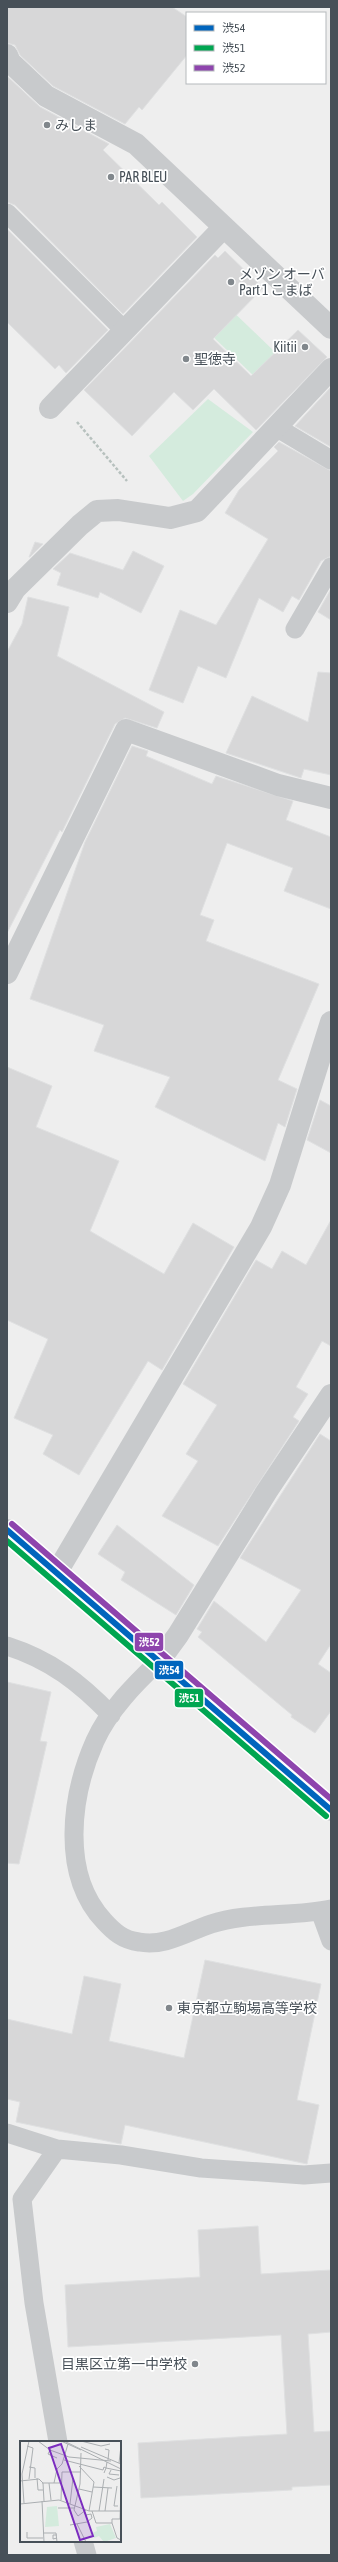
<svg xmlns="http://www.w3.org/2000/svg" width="338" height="2562" viewBox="0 0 338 2562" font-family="'Asap Condensed','Noto Sans JP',sans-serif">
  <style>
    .green { fill: #d4ebdd }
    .building { fill: #d7d7d8; stroke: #dfe0e1 }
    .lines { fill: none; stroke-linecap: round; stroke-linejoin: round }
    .path { stroke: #b7c1be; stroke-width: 2.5; stroke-dasharray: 3 2; stroke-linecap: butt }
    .service { stroke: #c8cacc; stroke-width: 19 }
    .minor { stroke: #c8cacc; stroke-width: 22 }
    .secondary { stroke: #c9cacd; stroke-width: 22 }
    .bus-1-casing { stroke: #fff; stroke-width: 9 }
    .bus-2-casing { stroke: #fff; stroke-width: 9 }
    .bus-3-casing { stroke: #fff; stroke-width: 9 }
    .bus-1 { stroke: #0065bd; stroke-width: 6 }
    .bus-2 { stroke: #00a651; stroke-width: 6 }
    .bus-3 { stroke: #8e44ad; stroke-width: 6 }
    .poi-dot { fill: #81878c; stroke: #fff; stroke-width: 1.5 }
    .labels { text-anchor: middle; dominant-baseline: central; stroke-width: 3.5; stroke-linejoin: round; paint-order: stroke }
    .poi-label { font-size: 14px; fill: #475058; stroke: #fff; text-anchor: start }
    .inset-road { fill: none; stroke: #abafb2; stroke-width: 1 }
    .view { fill: #7b2cbf; fill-opacity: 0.15; stroke: #7b2cbf; stroke-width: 2 }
    .inset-edge { fill: none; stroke: #475058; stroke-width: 2 }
    .line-badge { stroke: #fff; stroke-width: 1.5 }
    .badge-label { font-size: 11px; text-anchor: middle; font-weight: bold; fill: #fff }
  </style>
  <rect width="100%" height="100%" fill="#eee"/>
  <path class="green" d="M198,278l103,99 -22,23 -103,-99z
    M208,399l45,33 -60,62 -10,7 -34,-45z"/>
  <path class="building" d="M7,7h165l15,10v38l-45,55 -3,-3 -14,17 -72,-38 -33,-31 -5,-10 -8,-2z
    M7,76l33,31 69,37 -6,6 56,55 3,-3 35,35 -74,77 -108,-109 -8,-3z
    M7,229l101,101 -42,43 -7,-8 -4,4 -48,-47z
    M225,251l38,37 -50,51 38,37 47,-46 29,27 -71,73 -42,-41 -21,21 -19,-18 -42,44 -48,-46 131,-135 3,3z
    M331,387v60l-36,-21z
    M279,442l52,29v85l-10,5 -22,39 -7,-4 -9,16 -24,-14 -33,80 -28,-12 -15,37 -34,-13 31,-80 36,15 52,-86 -43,-26 14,-23 39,-39 -4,-4z
    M35,542l8,2 -13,13h-1z
    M133,551l31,15 -23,47 -41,-21 -2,6 -41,-13 4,-12 -8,-4 17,-16 53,17z
    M331,589v31l-13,-8z
    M28,597l41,10 -12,49 107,56 -7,16 -32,-10 -10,6 -53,108 -2,-2 -53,103v-281l15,-28z
    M318,672l13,1v102l-27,-6 -3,9 -75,-25 26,-57 56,26z
    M132,746l16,5 -2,5 66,28 4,-8 77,25 -7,19 45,17v72l-47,-18 9,-23 -66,-25 -27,72 14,5 -8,21 113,43 -41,96 19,9 -12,38 -7,-4 -13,38 -110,-54 15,-30 -76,-26 10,-26 -74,-26 55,-157z
    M7,1067l45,19 -16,41 83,34 -29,70 74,43 29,-51 41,24 -72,123 -14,-9 -69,114 -36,-21 10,-19 -39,-17 34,-79 -41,-19z
    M320,1100l11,6v47l-24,-13z
    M331,1220v126l-9,-5 -26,46 12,7 -15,23 6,4 -81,125 -56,-30 36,-55 -12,-7 31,-49 -34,-21 73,-124 16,9 10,-18 24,14z
    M320,1434l11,7v203l-13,20 13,9v38l-16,22 -24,-16 1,-2 -94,-78 4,-5 -5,-3 17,-28 52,41 35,-52 -61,-32z
    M117,1525l77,60 -18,30 -55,-35 4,-8 -27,-18z
    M7,1682l44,10 -11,49 7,1 -28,122 -12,-1z
    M205,1960l116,24 -24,116 22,5 -12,59 -182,-39 -4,19 -105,-22 4,-20 -13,-3v-80l65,15 12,-58 37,8 -12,57 75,17z
    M258,2226l3,48 70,-4v62l-23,2 6,98 17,-1v54l-39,2v3l-151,8 -3,-55 149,-9 -6,-99 -213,12 -3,-62 135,-8 -2,-47z"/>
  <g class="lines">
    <path class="path" d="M77,422l50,59"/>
    <path class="service" d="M7,213l117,117
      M276,427l55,33
      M295,629l36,-62
      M7,1646c44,14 73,37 104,69
      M159,1661c-24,23 -50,49 -64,80 -24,54 -35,133 9,180 10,11 19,19 35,21 26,5 48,-10 72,-18 35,-12 83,-7 120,-15
      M320,1911l11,30
      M7,2133l50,16 64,6 80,13 103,7 27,-2
      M57,2149l-35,50 12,104 24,139
      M83,2541l4,14"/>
    <path class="minor" d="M7,55l3,7 36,34 90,48 195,184
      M50,408l173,-180
      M7,602l8,-13 65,-64 17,-14 21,-1 52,8 27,-7 134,-142
      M7,973l119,-243 152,55 53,13
      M57,1572l204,-345 19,-42 51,-163
      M159,1661l19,-26 89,-144 64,-96"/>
    <path class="secondary" d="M7,1530l324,280"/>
    <defs>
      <path id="bus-1" d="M7,1530l324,280"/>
      <path id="bus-2" d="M7,1541l319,275"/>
      <path id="bus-3" d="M12,1524l319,275"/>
    </defs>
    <use href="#bus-1" class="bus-1-casing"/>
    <use href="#bus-2" class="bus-2-casing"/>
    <use href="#bus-3" class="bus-3-casing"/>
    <use href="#bus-1" class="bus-1"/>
    <use href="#bus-2" class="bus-2"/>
    <use href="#bus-3" class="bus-3"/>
  </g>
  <g class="poi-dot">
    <circle cx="47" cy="125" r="4"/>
    <circle cx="111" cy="177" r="4"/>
    <circle cx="231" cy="282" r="4"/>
    <circle cx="305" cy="347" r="4"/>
    <circle cx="186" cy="359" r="4"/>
    <circle cx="169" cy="2008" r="4"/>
    <circle cx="195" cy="2364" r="4"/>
  </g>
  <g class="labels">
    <g class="poi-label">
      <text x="55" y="125">みしま</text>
      <text x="119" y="177">PAR BLEU</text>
      <text x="239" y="274">メゾン オーバ<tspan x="239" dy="16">Part 1 こまば</tspan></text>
      <text x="297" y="347" text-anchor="end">Kiitii</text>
      <text x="194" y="359">聖徳寺</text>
      <text x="177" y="2008">東京都立駒場高等学校</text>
      <text x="187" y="2364" text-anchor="end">目黒区立第一中学校</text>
    </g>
  </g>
  <g transform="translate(20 2441)">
    <rect width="101" height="101" fill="#eee"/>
    <path d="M37,65l2,20 -14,1 2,-20zM90,83l6,14 -12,4 -5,-6 -5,2 -2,-5 5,-2 -1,-4z" fill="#d4ebdd"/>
    <path class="inset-road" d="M18,0l12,9 19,7 42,4M41,0l20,9M44,0l57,28M61,0l20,5 9,-2M7,5l6,2 -4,31M61,6l40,17M85,8l4,1 -1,10M30,9l-2,4 9,4M61,12l-1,31 -6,26 4,6 8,-6M44,19l39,10 1,-3 2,1 -2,5M87,21l-1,6 15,3M99,22l2,-17M59,25l15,16 -5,29M9,26l6,1v10M91,29l-2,4 10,1M87,36l7,3 6,-2M17,37l1,12h5M0,40l19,-2 4,4 1,18M22,42h19M29,42l2,17M34,42l3,-14 5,-5 6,-20M97,45l-3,20h4M73,46l19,1M59,48l13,3M41,59l1,-28h19M22,60l2,41M4,62l-2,-29 7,-33M0,63l39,-4 30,11h32M50,63l3,-26M38,67h16M72,70l4,12h16l5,15 4,2M79,70l5,-32M85,70l3,-23M92,82v-4h8l1,-31M57,83l9,18M50,84l17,-3 5,-4 -1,-4 -5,1 -2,-2M7,91v6h16M23,92h13l1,9M37,97l-4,1v-4h4"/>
    <path class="view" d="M41,3l32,92 -13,4 -31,-92z"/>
    <rect width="101" height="101" class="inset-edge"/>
  </g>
  <g class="line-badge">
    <rect x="134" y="1632" width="30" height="20" rx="4" fill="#8e44ad"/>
    <rect x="154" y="1660" width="30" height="20" rx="4" fill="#0065bd"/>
    <rect x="174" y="1688" width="30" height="20" rx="4" fill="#00a651"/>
  </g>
  <g class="badge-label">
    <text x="149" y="1646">渋52</text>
    <text x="169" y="1674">渋54</text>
    <text x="189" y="1702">渋51</text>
  </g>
  <rect width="338" height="2562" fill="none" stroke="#475058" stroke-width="16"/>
  <rect x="186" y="12" width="140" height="72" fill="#ffffff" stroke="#b5b9bc"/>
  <rect x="194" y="25" width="20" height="6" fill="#0065bd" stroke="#b5b9bc"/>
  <text x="222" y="32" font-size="12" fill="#475058">渋54</text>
  <rect x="194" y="45" width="20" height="6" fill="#00a651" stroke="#b5b9bc"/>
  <text x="222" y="52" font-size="12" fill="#475058">渋51</text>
  <rect x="194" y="65" width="20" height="6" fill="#8e44ad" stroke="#b5b9bc"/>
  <text x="222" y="72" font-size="12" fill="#475058">渋52</text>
</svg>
